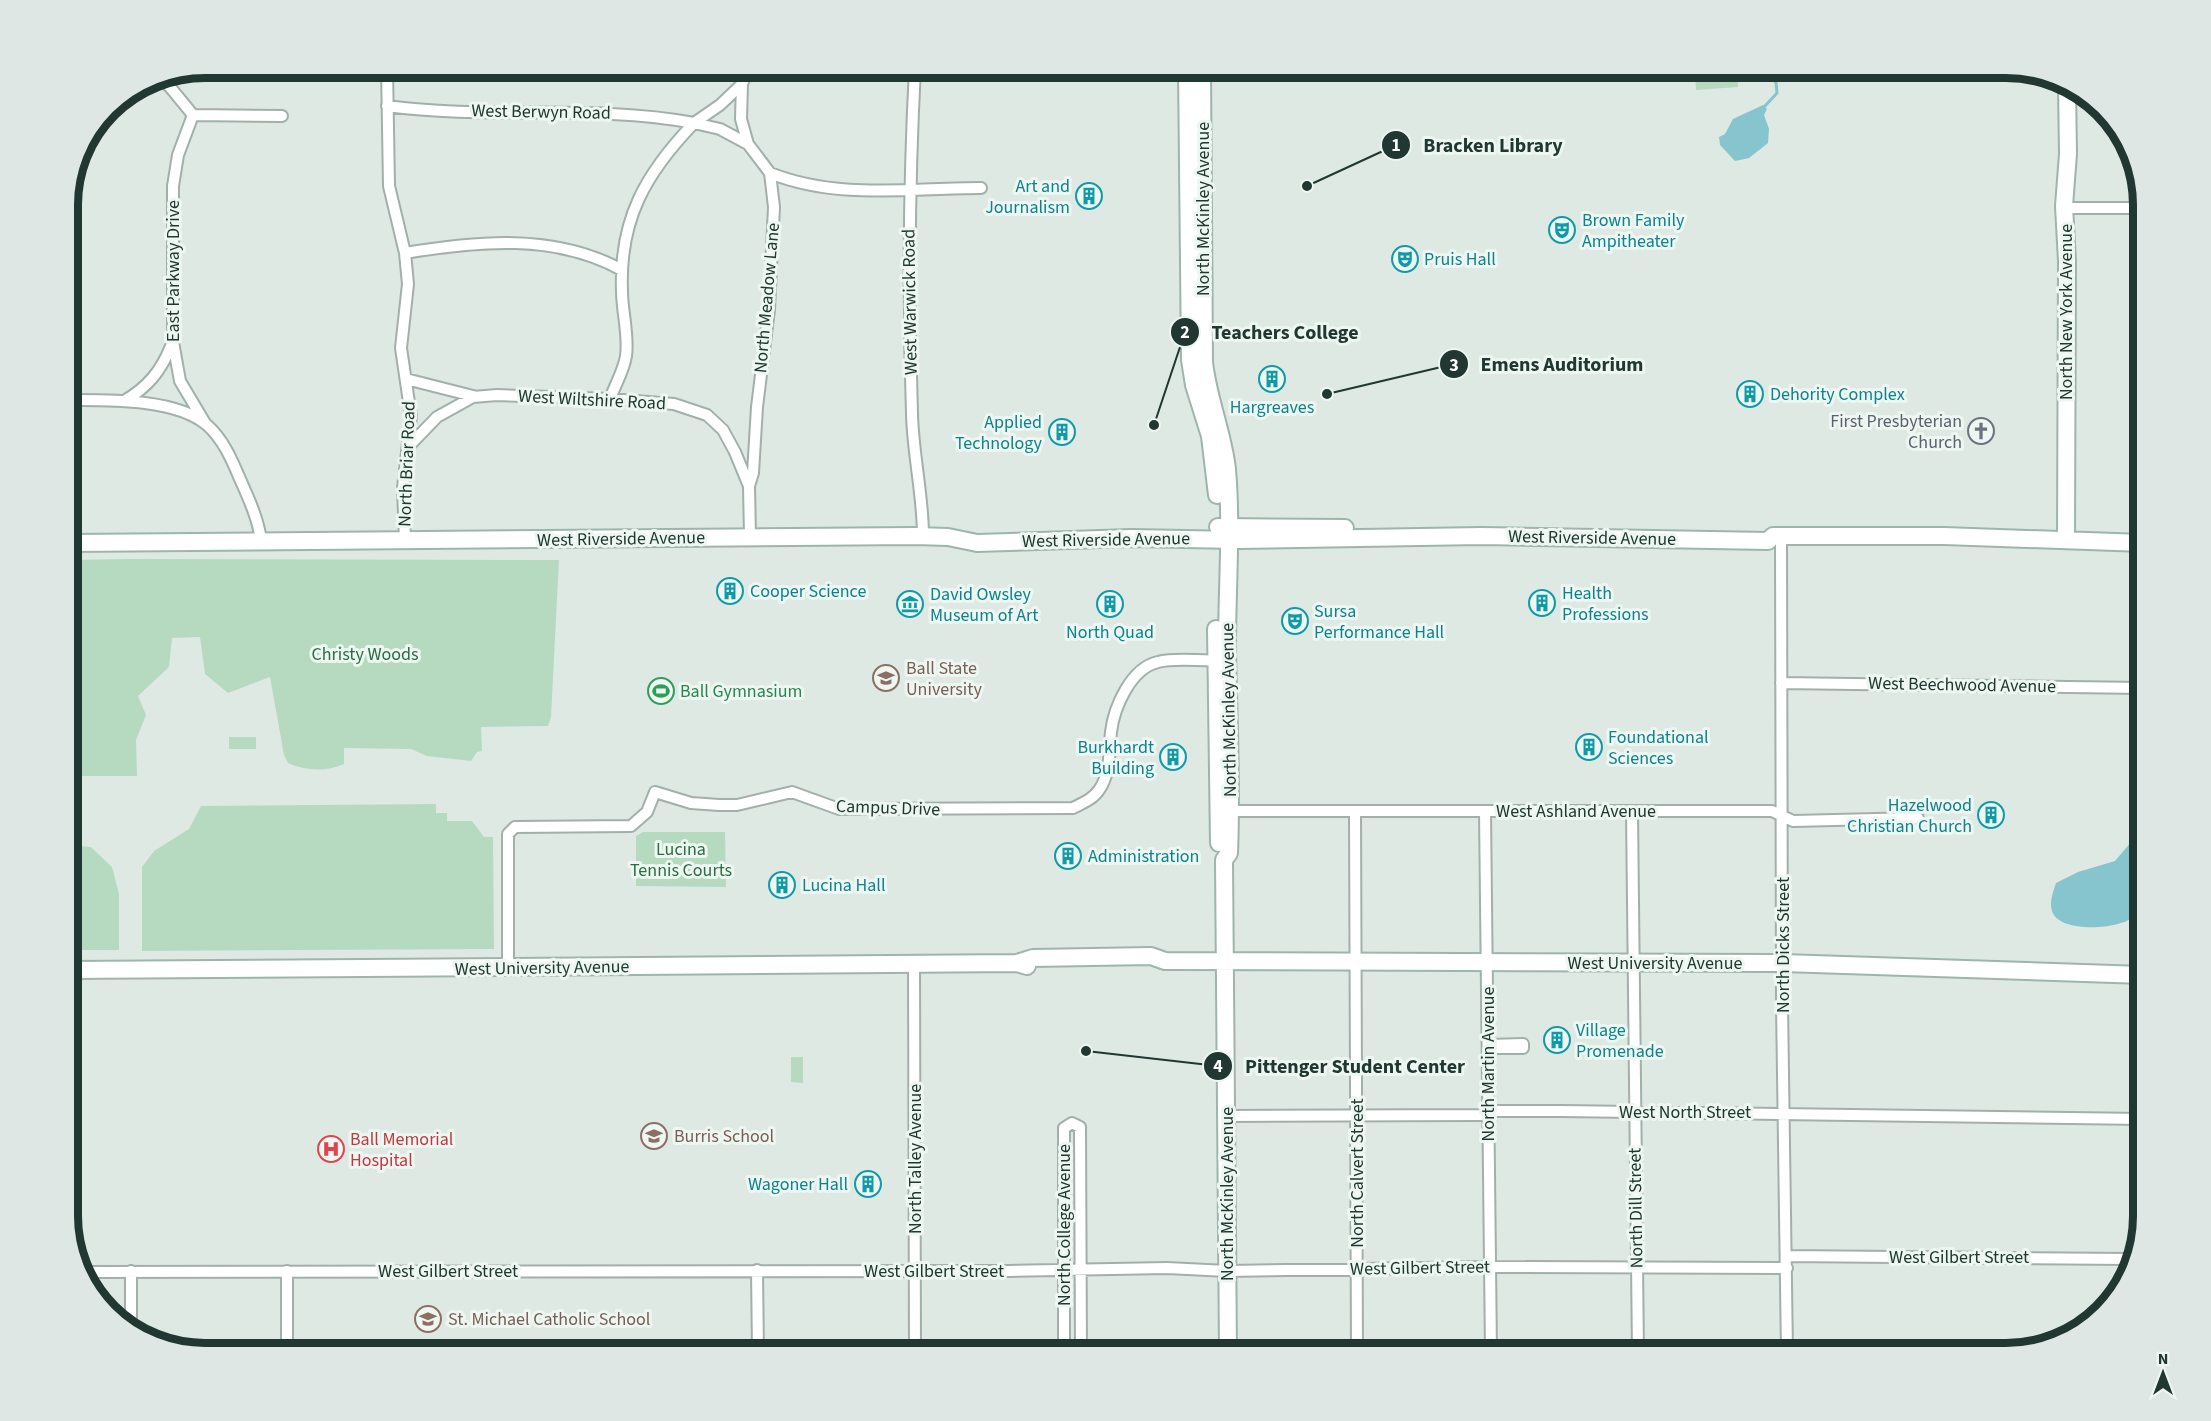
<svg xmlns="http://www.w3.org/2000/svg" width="2211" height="1421" viewBox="0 0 2211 1421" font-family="'Source Sans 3',sans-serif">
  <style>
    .green { fill: #b6dac0 }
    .water { fill: #86c4ce }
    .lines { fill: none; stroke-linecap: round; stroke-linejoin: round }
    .stream { stroke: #86c4ce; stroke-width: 3 }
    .street-casing { stroke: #a1b0ab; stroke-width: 14 }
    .secondary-casing { stroke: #9db5ac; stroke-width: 20 }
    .street { stroke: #fff; stroke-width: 10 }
    .secondary { stroke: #fff; stroke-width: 16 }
    .labels { text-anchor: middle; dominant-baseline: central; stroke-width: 6; stroke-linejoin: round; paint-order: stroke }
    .street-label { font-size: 18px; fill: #203831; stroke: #eef6f2 }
    .culture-label { font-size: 18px; fill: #0d838f; stroke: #eef6f2; text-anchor: start }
    .worship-label { font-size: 18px; fill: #5b616d; stroke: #eef6f2; text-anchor: end }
    .park-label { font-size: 18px; fill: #2b6e44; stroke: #eef6f2 }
    .education-label { font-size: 18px; fill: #785e54; stroke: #eef6f2; text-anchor: start }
    .leisure-label { font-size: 18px; fill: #27864d; stroke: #eef6f2; text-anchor: start }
    .health-label { font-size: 18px; fill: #be3a42; stroke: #eef6f2; text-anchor: start }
    .rim { fill: none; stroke: #203831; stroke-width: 8 }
    .leader { fill: none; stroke: #203831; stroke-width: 2 }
    .callout-dot { fill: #203831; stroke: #eef6f2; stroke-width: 2 }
    .mark-label { font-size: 18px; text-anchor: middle; font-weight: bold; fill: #fff }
    .callout-label { font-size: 20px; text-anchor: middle; font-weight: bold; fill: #203831; stroke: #eef6f2; stroke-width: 6; stroke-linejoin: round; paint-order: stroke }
  </style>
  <rect width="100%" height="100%" fill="#dee9e4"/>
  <path class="green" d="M1695,68h42l1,19 -42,3z
    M128,559l431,1 -8,157 -3,9 -67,1 1,24 -5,1 -6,9 -44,-5 -16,-7 -67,-1v16c-18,8 -39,7 -56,-1l-4,-8 -14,-78 -42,16 -23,-19 -5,-37 -28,1 -3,29 -31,29 8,19 -10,25 1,36h-69v-216z
    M229,737h27v12h-27z
    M436,804v9h11v8h25l12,16h9l1,112 -352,2v-84l12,-16 35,-22 12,-23z
    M643,832h82l1,55 -90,-1v-50z
    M68,845l23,2 21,20 7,27v56h-51z
    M791,1057h12v26l-12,-1z"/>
  <path class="water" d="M1763,105l4,4 -3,6 5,14 -1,14 -19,15 -14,3 -15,-16 -1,-8 6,-3 8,-15z
    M2137,835l6,2c0,19 6,63 -7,78 -14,15 -77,19 -84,-4 -3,-9 1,-19 4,-28l22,-11 37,-11z"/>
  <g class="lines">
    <path class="stream" d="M1765,106l12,-13 -1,-10 -8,-15"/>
    <defs>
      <path id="street" d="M387,68l2,118 16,67 3,31 -7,64 10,68 -8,72 2,52
        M749,68l-7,16 -1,35 7,25 22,29 4,34 -5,103 -12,97 -4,66 -4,13 1,51
        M915,68c-6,115 -7,230 -3,346 1,41 11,81 11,122
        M158,77l12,10 23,28 89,1
        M387,106c102,14 206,-2 307,17l26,-18 22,-21
        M193,115l-15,40 -5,31v156l7,39 25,42
        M770,173c67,27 141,15 211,15
        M2065,208h78
        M405,253c72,-12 150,-20 217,17
        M406,379l67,17
        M610,399c5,-14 14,-29 16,-43 3,-21 -4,-44 -4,-65 -3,-72 24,-118 72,-168l26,6 28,15
        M68,400c38,0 108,-2 139,25 16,14 25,35 33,54 9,20 18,40 21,61
        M124,401c24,-14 37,-30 47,-55
        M410,445l27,-28 36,-20 24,-2 113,4 64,5 33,11 16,15 12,22 14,34
        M1781,536l1,468 5,349
        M1781,683l362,5
        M1231,811h541l21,10 125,-3
        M1485,811l6,542
        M1632,811l6,542
        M1355,812l2,541
        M914,964l1,389
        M508,969v-135l7,-7 116,-1 16,-14 8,-20 36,11 28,2h18l55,-13 47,17 234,-1c10,-5 20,-9 26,-18 12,-17 10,-39 12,-58 3,-25 20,-64 47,-70 20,-5 44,0 65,-2
        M1488,1045l35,-1v4h-35
        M1226,1116l255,-1 14,-4h66l582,8
        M1786,1256l345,3
        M757,1270l1,83
        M82,1272l927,-1 158,-3 60,3 262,-4 298,1
        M131,1331v-60
        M287,1353v-82
        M1064,1353v-225l8,-5 8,4 1,226"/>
      <path id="secondary" d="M1187,68l3,292 4,25 16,51 7,59
        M1202,68l2,294c4,37 19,71 23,107 5,59 0,119 0,178 1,69 5,137 2,206l-5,7 4,493
        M1218,527l127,1
        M2066,539l1,-278 -3,-55 4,-52 -1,-68
        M68,543l847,-7 33,1 29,6 154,-5 106,2 244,-4 287,5 5,-5h171l199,7
        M1216,629l3,214
        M1017,963l16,-5 118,-2 14,5 618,2 360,12
        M68,970c316,0 633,-6 949,-7l10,3"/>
    </defs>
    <use href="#street" class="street-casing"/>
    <use href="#secondary" class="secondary-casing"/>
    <use href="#street" class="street"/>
    <use href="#secondary" class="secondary"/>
  </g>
  <defs>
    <symbol id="building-ring" viewBox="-11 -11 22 22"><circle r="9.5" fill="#eef6f2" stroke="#0f9aa8" stroke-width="1.5"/><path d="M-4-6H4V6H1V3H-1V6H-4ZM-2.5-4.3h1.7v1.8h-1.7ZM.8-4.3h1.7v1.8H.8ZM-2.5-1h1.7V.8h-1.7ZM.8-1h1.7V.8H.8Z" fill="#0f9aa8"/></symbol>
    <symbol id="theatre-ring" viewBox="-11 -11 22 22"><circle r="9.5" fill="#eef6f2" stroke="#0f9aa8" stroke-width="1.5"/><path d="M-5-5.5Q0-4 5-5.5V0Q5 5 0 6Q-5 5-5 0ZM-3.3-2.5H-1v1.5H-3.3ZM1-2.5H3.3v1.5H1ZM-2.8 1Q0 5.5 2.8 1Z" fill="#0f9aa8"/></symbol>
    <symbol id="church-ring" viewBox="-11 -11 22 22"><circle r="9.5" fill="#eef6f2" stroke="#6b7280" stroke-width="1.5"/><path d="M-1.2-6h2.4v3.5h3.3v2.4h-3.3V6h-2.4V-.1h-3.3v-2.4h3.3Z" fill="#6b7280"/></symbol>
    <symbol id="museum-ring" viewBox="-11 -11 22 22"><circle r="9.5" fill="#eef6f2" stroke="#0f9aa8" stroke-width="1.5"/><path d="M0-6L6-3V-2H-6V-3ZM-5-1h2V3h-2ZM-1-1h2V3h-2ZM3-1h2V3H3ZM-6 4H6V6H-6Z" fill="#0f9aa8"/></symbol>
    <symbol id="university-ring" viewBox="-11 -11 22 22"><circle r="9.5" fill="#eef6f2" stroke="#8d6e63" stroke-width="1.5"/><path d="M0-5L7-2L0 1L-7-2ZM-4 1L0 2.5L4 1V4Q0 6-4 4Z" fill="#8d6e63"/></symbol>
    <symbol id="stadium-ring" viewBox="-11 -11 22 22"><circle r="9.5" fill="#eef6f2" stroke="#2e9e5b" stroke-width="1.5"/><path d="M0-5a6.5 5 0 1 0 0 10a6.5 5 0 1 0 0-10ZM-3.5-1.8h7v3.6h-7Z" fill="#2e9e5b"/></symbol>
    <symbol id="school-ring" viewBox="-11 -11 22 22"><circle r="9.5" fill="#eef6f2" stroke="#8d6e63" stroke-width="1.5"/><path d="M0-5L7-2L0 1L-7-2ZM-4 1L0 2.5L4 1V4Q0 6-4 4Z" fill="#8d6e63"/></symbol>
    <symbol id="hospital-ring" viewBox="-11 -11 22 22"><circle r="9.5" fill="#eef6f2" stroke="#e0444e" stroke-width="1.5"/><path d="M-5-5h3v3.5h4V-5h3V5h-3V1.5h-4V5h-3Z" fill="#e0444e"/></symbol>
  </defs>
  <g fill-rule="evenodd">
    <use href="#building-ring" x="1074" y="181" width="30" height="30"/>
    <use href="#theatre-ring" x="1547" y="215" width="30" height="30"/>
    <use href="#theatre-ring" x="1390" y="244" width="30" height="30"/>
    <use href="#building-ring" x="1257" y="364" width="30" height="30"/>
    <use href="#building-ring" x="1735" y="379" width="30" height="30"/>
    <use href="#church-ring" x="1966" y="416" width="30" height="30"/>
    <use href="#building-ring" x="1047" y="417" width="30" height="30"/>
    <use href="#building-ring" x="715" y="576" width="30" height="30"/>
    <use href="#building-ring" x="1527" y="588" width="30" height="30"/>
    <use href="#museum-ring" x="895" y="589" width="30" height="30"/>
    <use href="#building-ring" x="1095" y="589" width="30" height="30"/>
    <use href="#theatre-ring" x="1280" y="606" width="30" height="30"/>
    <use href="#university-ring" x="871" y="663" width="30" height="30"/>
    <use href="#stadium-ring" x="646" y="676" width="30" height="30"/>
    <use href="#building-ring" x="1574" y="732" width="30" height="30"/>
    <use href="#building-ring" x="1158" y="742" width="30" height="30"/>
    <use href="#building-ring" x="1976" y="800" width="30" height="30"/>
    <use href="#building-ring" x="1053" y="841" width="30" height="30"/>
    <use href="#building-ring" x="767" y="870" width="30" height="30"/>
    <use href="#building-ring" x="1542" y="1025" width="30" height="30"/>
    <use href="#school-ring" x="639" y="1121" width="30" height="30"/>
    <use href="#hospital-ring" x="316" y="1134" width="30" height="30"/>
    <use href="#building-ring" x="853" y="1169" width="30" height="30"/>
    <use href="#school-ring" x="413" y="1304" width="30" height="30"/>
  </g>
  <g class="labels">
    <g class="street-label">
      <text transform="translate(541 112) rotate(1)">West Berwyn Road</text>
      <text transform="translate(1203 209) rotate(-90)">North McKinley Avenue</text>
      <text transform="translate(173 271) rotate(-90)">East Parkway Drive</text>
      <text transform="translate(767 298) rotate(-85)">North Meadow Lane</text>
      <text transform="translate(910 302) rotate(-91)">West Warwick Road</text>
      <text transform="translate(2066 312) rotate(-90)">North New York Avenue</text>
      <text transform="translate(592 400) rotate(3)">West Wiltshire Road</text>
      <text transform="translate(407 464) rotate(-88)">North Briar Road</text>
      <text transform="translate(1592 538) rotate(1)">West Riverside Avenue</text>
      <text transform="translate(621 539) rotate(-1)">West Riverside Avenue</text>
      <text transform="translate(1106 540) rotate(-1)">West Riverside Avenue</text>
      <text transform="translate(1962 685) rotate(1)">West Beechwood Avenue</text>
      <text transform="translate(1229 710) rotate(-91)">North McKinley Avenue</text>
      <text transform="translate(888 808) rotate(2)">Campus Drive</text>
      <text x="1576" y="811">West Ashland Avenue</text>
      <text transform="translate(1783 945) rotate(-90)">North Dicks Street</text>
      <text x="1655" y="963">West University Avenue</text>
      <text transform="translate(542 968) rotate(-1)">West University Avenue</text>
      <text transform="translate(1488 1064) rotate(-90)">North Martin Avenue</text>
      <text x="1685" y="1112">West North Street</text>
      <text transform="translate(915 1159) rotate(-90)">North Talley Avenue</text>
      <text transform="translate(1357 1173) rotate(-90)">North Calvert Street</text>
      <text transform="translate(1227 1194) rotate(-90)">North McKinley Avenue</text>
      <text transform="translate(1636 1208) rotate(-91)">North Dill Street</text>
      <text transform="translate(1064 1225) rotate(-90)">North College Avenue</text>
      <text x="1959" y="1257">West Gilbert Street</text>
      <text transform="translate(1420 1268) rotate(-1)">West Gilbert Street</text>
      <text x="448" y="1271">West Gilbert Street</text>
      <text x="934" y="1271">West Gilbert Street</text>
    </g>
    <g class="culture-label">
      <text x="1070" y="186" text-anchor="end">Art and<tspan x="1070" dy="21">Journalism</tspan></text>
      <text x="1582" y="220">Brown Family<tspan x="1582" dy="21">Ampitheater</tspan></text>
      <text x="1424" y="259">Pruis Hall</text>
      <text x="1770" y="394">Dehority Complex</text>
      <text x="1272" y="407" text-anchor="middle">Hargreaves</text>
      <text x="1042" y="422" text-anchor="end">Applied<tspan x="1042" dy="21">Technology</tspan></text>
      <text x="750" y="591">Cooper Science</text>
      <text x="1562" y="593">Health<tspan x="1562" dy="21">Professions</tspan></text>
      <text x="930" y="594">David Owsley<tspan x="930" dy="21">Museum of Art</tspan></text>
      <text x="1314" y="611">Sursa<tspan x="1314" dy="21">Performance Hall</tspan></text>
      <text x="1110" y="632" text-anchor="middle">North Quad</text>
      <text x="1608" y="737">Foundational<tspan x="1608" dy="21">Sciences</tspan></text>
      <text x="1154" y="747" text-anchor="end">Burkhardt<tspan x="1154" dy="21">Building</tspan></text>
      <text x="1972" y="805" text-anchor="end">Hazelwood<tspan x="1972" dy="21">Christian Church</tspan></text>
      <text x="1088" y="856">Administration</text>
      <text x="802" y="885">Lucina Hall</text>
      <text x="1576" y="1030">Village<tspan x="1576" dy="21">Promenade</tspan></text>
      <text x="848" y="1184" text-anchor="end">Wagoner Hall</text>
    </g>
    <g class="worship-label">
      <text x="1962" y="421">First Presbyterian<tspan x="1962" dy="21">Church</tspan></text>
    </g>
    <g class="park-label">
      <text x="365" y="654">Christy Woods</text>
      <text x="681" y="849">Lucina<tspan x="681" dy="21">Tennis Courts</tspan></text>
    </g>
    <g class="education-label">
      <text x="906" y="668">Ball State<tspan x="906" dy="21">University</tspan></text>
      <text x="674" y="1136">Burris School</text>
      <text x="448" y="1319">St. Michael Catholic School</text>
    </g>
    <g class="leisure-label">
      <text x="680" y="691">Ball Gymnasium</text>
    </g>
    <g class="health-label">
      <text x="350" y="1139">Ball Memorial<tspan x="350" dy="21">Hospital</tspan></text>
    </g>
  </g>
  <path d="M0 0H2211V1421H0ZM205 78H2006A127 127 0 0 1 2133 205V1216A127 127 0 0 1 2006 1343H205A127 127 0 0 1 78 1216V205A127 127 0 0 1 205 78Z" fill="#dee7e3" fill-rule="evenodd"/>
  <path class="rim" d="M205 78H2006A127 127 0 0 1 2133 205V1216A127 127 0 0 1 2006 1343H205A127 127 0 0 1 78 1216V205A127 127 0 0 1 205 78Z"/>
  <path class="leader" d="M1307 186L1396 145M1154 425L1185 332M1327 394L1454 364M1086 1051L1218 1066"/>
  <g class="callout-dot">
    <circle cx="1307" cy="186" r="6"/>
    <circle cx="1154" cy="425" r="6"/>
    <circle cx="1327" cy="394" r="6"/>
    <circle cx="1086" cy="1051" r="6"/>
    <circle cx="1396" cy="145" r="15"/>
    <circle cx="1185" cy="332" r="15"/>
    <circle cx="1454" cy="364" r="15"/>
    <circle cx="1218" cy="1066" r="15"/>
  </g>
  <g class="mark-label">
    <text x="1396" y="151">1</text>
    <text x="1185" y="338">2</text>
    <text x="1454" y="371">3</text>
    <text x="1218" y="1072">4</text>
  </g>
  <g class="callout-label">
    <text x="1493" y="152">Bracken Library</text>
    <text x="1285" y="339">Teachers College</text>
    <text x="1562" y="371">Emens Auditorium</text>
    <text x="1355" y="1073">Pittenger Student Center</text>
  </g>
  <g transform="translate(2163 1373)" stroke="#eef6f2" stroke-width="4.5" paint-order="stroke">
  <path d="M0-4.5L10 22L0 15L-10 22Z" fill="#203831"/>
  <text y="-9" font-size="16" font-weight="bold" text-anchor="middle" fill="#203831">N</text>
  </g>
</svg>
